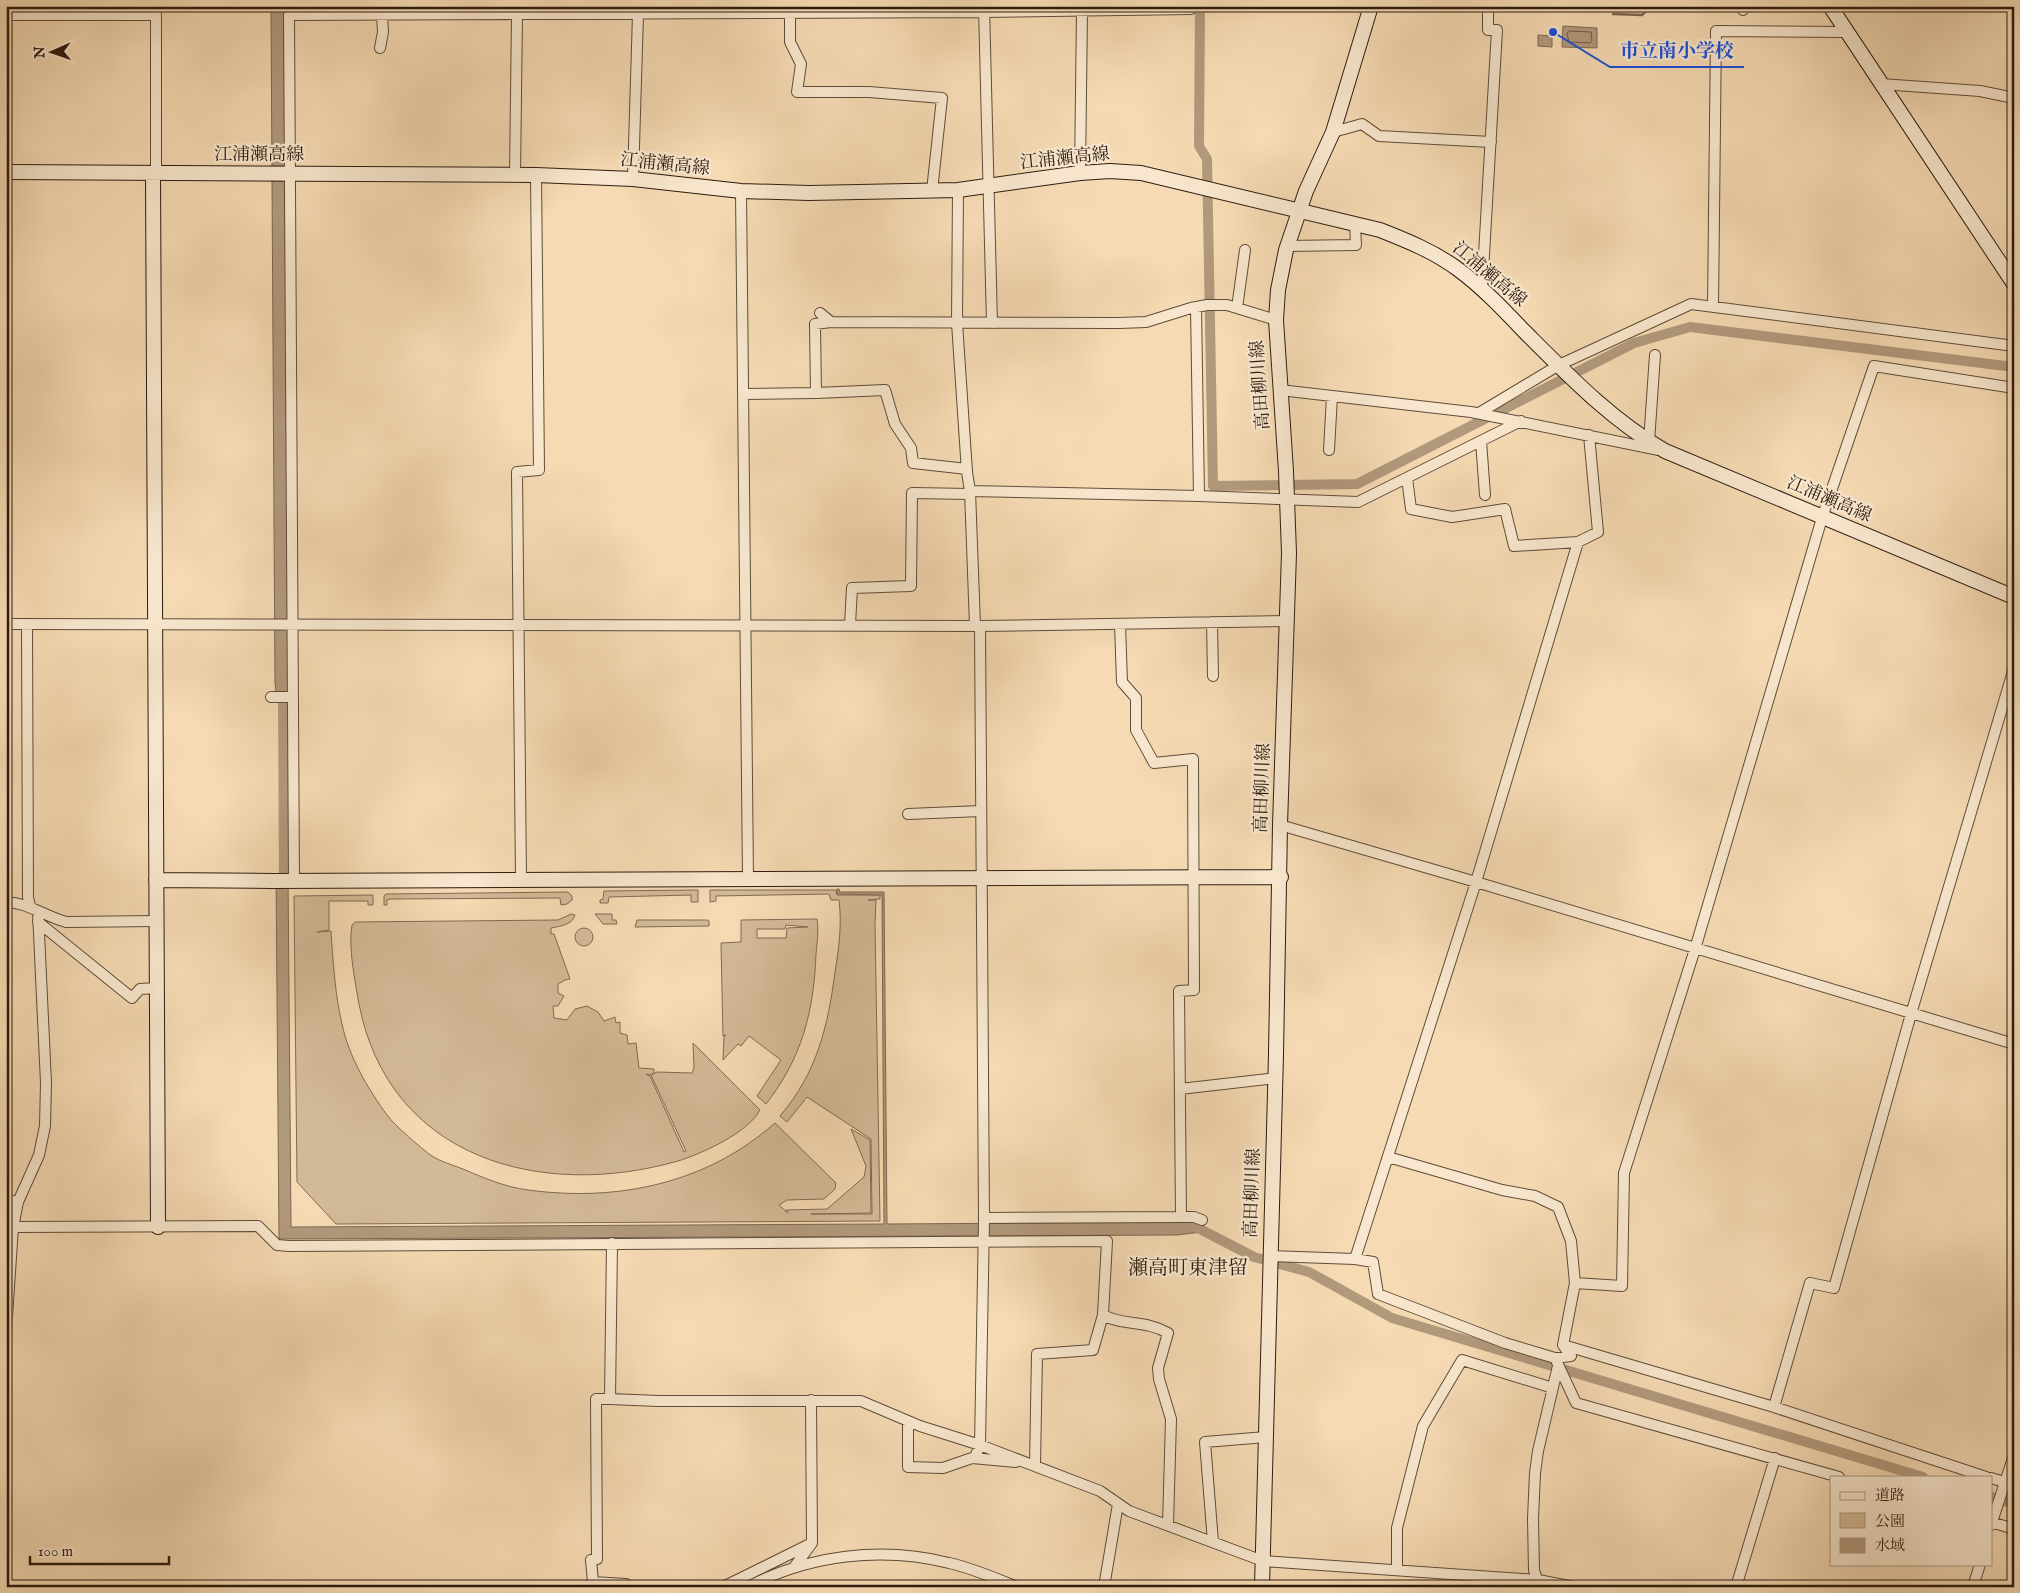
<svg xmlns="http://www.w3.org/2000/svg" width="2020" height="1593" viewBox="0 0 2020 1593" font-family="'IM FELL English','Noto Serif JP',serif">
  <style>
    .green { fill: #d3ba97; stroke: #806b54; fill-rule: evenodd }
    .water { fill: #b1997c; stroke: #7c6751 }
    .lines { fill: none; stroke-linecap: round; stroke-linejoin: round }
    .shore { stroke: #6f5a46; stroke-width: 1 }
    .stream { stroke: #7c6751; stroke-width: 2.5 }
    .canal { stroke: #b1997c; stroke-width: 10 }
    .street-casing { stroke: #5f4c39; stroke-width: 12 }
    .secondary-casing { stroke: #2d1c10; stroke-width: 16 }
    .street { stroke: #f8e7ce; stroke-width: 10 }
    .secondary { stroke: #f8e7ce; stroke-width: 14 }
    .labels { text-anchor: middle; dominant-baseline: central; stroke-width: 4.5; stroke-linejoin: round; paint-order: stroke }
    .street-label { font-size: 18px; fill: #2d1c10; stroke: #f8e7ce }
    .quarter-label { font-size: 20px; fill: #2d1c10; stroke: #f8e7ce }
    .leader { fill: none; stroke: #1d4ed8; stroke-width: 2 }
    .callout-dot { fill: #1d4ed8; stroke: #f8e7ce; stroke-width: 2 }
    .callout-label { font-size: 19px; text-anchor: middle; font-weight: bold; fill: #1d4ed8; stroke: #f8e7ce; stroke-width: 4.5; stroke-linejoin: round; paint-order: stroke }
  </style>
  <rect width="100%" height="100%" fill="#f5dab3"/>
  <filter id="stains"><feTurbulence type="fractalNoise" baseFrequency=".004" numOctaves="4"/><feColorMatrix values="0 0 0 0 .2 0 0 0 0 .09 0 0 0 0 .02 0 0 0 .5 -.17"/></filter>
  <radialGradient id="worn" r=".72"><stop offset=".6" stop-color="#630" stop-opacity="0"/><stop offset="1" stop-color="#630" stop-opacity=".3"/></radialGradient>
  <path class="green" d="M698,890v12h-7v-7l-82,2 -1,6h-8v-3l3,-1 1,-8z
    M710,890h126l1,5h43v4l-12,1h8l-1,24 5,297 -544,3 -39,-42 -3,-286 79,-1v10h-5v-4h-39v29l-12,2 14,-1c2,31 4,63 11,93 7,33 26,65 45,91 8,11 34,33 45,41 9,6 21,9 31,13 21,9 42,18 65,21 89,12 178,-6 247,-67l61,60 -1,6 -11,10 -37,1 -8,5 9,8 -2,-3 41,-1 37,-32 2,-11 -15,-37 19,11 1,73 -60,1h61l-1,-75 -64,-42 -20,25 -7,-6c37,-43 48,-90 55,-144 4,-24 7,-48 4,-72h-8l-2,-6 -113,2v5l-6,1z
    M568,892l4,4v4l-5,4 -6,1 -1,-7 -170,1 -3,1v5h-3v-9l2,-2z
    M571,914l4,1c-3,10 -14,11 -24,13v6h3l16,45 -5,1 -7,4v9l6,3 -6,10h-5l1,12 13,2 8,-11 12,-3 11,6 6,9 11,-4 1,6 4,-1v11l7,2 1,9 8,-1 3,25 15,1v4l-4,2 -4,-1 4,2 34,76 2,-1 -35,-76 6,-3 35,1 2,-5 -1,-25 67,67c-12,23 -59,44 -82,51 -137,39 -289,-2 -319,-157 -4,-23 -11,-57 -7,-79l3,-3 203,-2z
    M595,914h17v6h4l1,4h-14z
    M817,919c2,11 0,24 -1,35 -2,57 -14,104 -50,150l-9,-8 24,-36 -32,-24 -8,10 -3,-2 -15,16 1,-23 2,-2 -3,1 -2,-93 20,-1v-22zM786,925l22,2 -21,1 -1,10h-29v-9h28z
    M637,920h70l2,1v5l-74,1z
    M575 937a9 9 0 1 1 18 0a9 9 0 1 1-18 0Z"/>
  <path class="water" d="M6,6h1132l-673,4 -21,-3 -9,3 -151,1 4,674 -2,16h-9l-2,-18 -4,-672h-265z
    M1563,26l34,2v20l-35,-1z
    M1538,35l14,1v11l-14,-1z
    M276,874h12l3,353 593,-3 -2,-329 -45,-1v-5h2l1,3h44l3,332 304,-2 14,6 -3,4 -25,3 -898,4z"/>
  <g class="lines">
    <path class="shore" d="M1569,31l22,1 1,9 -2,2 -21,-1 -2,-8z"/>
    <path class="stream" d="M1613,14l29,1 9,-9"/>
    <path class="canal" d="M1200,6l-1,140 8,13 6,327 144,-2 277,-141 56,-16 324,40
      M283,690l1,198
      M1192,1227h4l58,30 55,15 83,46 531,159
      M1991,1497l23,7"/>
    <defs>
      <path id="street" d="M1743,6v4
        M790,7v35l11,22 -4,28h72l73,6 -10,93
        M984,7l8,316
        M6,15h150v159
        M380,48l3,-16 -1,-17
        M1881,84l99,7 34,7
        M1333,132l29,-8 17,12 112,6
        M1080,173l2,-162
        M515,174l2,-160
        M633,179l5,-165
        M958,190l-1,133 10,149 3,19 5,135
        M741,191l7,688
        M1287,246l69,-1 -1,-21
        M1482,289l15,-259h-9v-24
        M1196,307l3,189
        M1713,307l3,-276 131,1
        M1237,308l8,-58
        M820,313l11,9 288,1 27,-1 45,-14 16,-3h20l49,15
        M1280,390l191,22 188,38
        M816,393l69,-3 10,34 16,24 2,15 54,6
        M743,394l73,-1 -1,-69 16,-2
        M1479,413l80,-48 132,-61 323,42
        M1481,441l4,54
        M1649,442l6,-87
        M1329,450l3,-54
        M1407,478l4,31 41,8 53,-8 9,37 64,-4 20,-10 -9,-97
        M970,491l229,5 159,6 163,-81
        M1212,622l1,54
        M6,624l974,2 308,-5
        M27,624l1,273 2,9
        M1120,624l2,58 14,16v32l18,33 39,-4 1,231 -15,1 2,226
        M850,625l2,-37 59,-2 1,-93 58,1
        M271,697h22
        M908,814l73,-3
        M1280,825l196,57 538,162
        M521,879l-4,-407 22,-2 -3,-295
        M294,881l-5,-866 695,-3 207,-3
        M6,902c23,1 38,14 60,20l91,-1
        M38,922l94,76 8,-9 17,-1
        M1180,1089l96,-11
        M1388,1157l114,33 33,6 23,11 13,34 4,42
        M6,1200l12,2
        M984,1218l197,-1h13l8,3
        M13,1227l245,-1 19,19 12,1 818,-5 -4,74c20,11 43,5 65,18l-10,35 1,11 12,40 -3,106
        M612,1243l-2,156 48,2h203l59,25 60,19 120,46 29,20 134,50 275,19 36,7
        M1270,1256l85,3 18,3 5,32 127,49 50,15 16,-2 -8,-11 12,-62 47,3 2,-113 71,-224 127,-431 52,-152 140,22
        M1355,1259l121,-377 102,-340
        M6,1332l7,-105 5,-25 21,-47 6,-29 1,-43 -8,-171
        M1563,1345l211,62 212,70
        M1555,1358l21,45 263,74
        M615,1399h-19l1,160 -6,1 2,22 33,2v3
        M1774,1407l36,-124 24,5 77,-274 103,-346
        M908,1421v46l35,1 32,-11 5,-12 4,-225 -4,-594
        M972,1458l44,4
        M1035,1465l2,-111 56,-4 10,-35
        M1991,1478l23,7
        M1991,1522l23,7
        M1991,1525l23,-70
        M1213,1542l-8,-100 61,-5
        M795,1566l17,-23 -1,-143
        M1397,1570v-42l26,-102 39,-66 91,28
        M1539,1586l-5,-16 -1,-51 2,-46 3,-22 20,-85
        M723,1587l87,-43
        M748,1587c60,-32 134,-41 201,-24 23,5 46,15 68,24
        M1104,1587l14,-83
        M1736,1587l39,-129
        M1973,1587l7,-23"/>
      <path id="secondary" d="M1830,6l184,278
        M6,172l530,3 97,4 108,12 68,2 149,-3 122,-17 30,-2 31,2 239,57c28,11 55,22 79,40 23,17 44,39 64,60 44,44 88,90 142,121l349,146
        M153,174l5,1053
        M156,880l116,1 1009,-4
        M1262,1587l14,-533 4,-229 9,-272 -3,-82 -10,-151 2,-30 8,-40 20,-59 27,-59 38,-126"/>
    </defs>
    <use href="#street" class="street-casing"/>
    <use href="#secondary" class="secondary-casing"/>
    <use href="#street" class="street"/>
    <use href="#secondary" class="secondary"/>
  </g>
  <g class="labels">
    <g class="street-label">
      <text x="259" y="155">江浦瀬高線</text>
      <text transform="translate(1065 159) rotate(-6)">江浦瀬高線</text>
      <text transform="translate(665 165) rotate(6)">江浦瀬高線</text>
      <text transform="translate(1489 275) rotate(40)">江浦瀬高線</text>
      <text transform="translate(1261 385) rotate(-94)">高田柳川線</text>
      <text transform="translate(1829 500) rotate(23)">江浦瀬高線</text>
      <text transform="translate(1263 788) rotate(-88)">高田柳川線</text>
      <text transform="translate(1253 1193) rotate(-88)">高田柳川線</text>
    </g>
    <g class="quarter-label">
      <text x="1188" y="1268">瀬高町東津留</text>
    </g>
  </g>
  <path class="leader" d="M1553 32L1610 67H1744"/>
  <circle class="callout-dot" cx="1553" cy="32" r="5"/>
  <g class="callout-label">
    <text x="1677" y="57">市立南小学校</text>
  </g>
  <rect width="2020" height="1593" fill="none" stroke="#f5dab3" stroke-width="25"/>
  <rect x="8" y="8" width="2005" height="1578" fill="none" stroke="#2d1c10" stroke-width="2.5"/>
  <rect x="12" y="12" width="1995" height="1568" fill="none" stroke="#2d1c10"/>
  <rect x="1830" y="1476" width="162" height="90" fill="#f8e7ce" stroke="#a79682"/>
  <rect x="1840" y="1492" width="25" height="8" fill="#f8e7ce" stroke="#a79682"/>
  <text x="1875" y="1500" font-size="15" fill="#2d1c10">道路</text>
  <rect x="1840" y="1513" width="25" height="15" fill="#d3ba97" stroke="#a79682"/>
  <text x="1875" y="1526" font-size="15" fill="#2d1c10">公園</text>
  <rect x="1840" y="1538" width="25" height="15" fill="#b1997c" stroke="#a79682"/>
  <text x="1875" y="1550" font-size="15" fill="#2d1c10">水域</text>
  <g transform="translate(52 52) rotate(268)" stroke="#f8e7ce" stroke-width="4" paint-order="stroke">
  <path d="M0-4L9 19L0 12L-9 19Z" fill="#2d1c10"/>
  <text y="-8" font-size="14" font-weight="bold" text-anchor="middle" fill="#2d1c10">N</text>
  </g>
  <path d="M30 1556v8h139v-8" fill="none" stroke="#2d1c10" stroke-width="2.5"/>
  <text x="38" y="1556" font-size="15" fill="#2d1c10" stroke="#f8e7ce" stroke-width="4" paint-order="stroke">100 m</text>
  <rect width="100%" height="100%" filter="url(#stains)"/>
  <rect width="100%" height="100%" fill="url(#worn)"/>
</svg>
